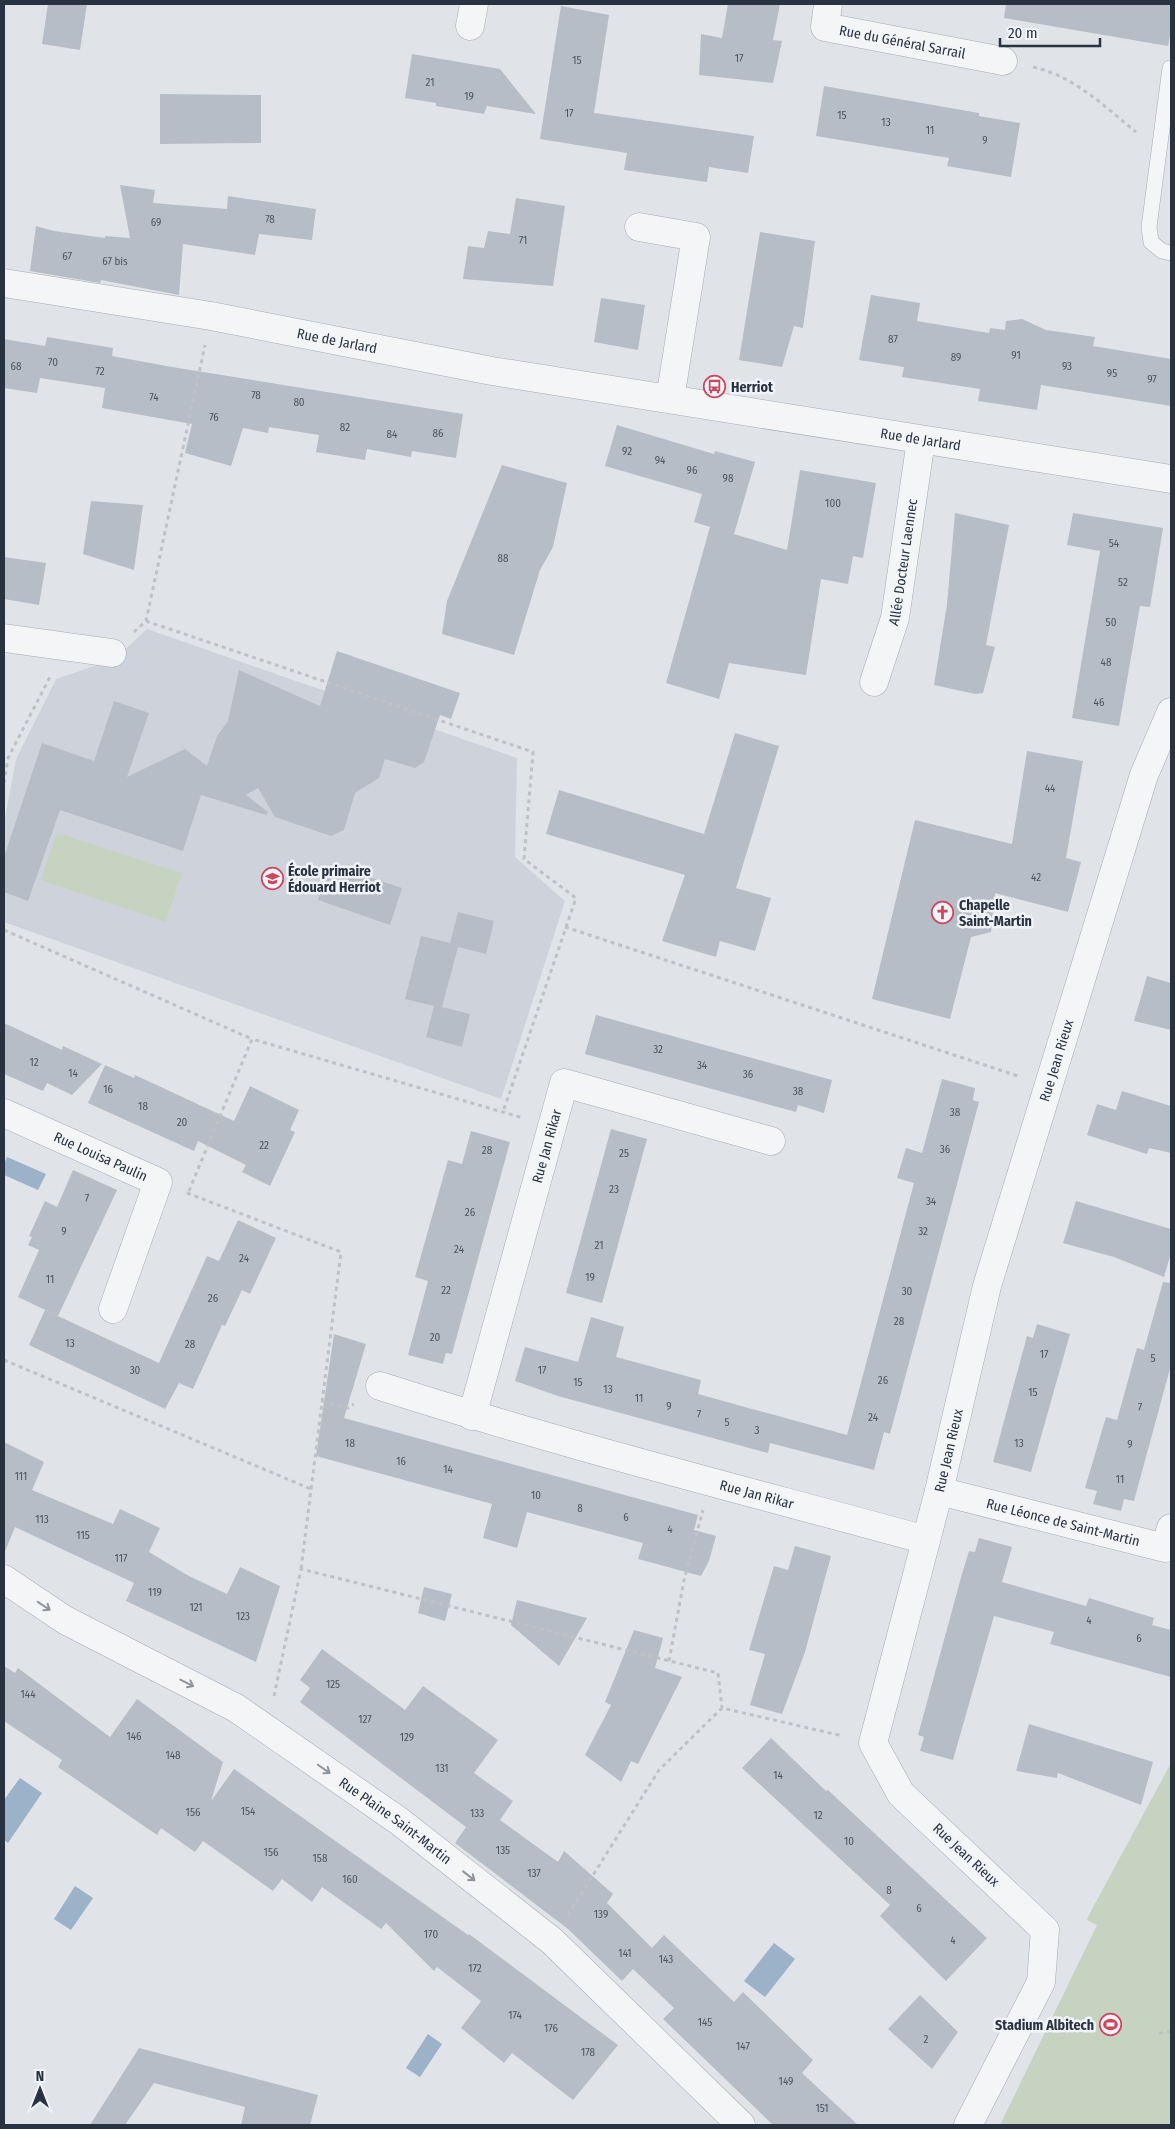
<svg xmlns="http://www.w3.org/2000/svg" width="1175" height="2129" viewBox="0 0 1175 2129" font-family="'Fira Sans Condensed',sans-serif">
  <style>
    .built { fill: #ced3db }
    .green { fill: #c6d3c1 }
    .water { fill: #9bb2c9 }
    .building { fill: #b7bdc6 }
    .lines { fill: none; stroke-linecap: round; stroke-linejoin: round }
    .lane-casing { stroke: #a5abb3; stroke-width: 16 }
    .street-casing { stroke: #a5abb3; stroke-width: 29 }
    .path { stroke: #bec2c7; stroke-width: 3; stroke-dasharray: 4 4; stroke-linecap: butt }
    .lane { stroke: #f3f5f7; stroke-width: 15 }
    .street { stroke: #f3f5f7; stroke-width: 28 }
    .oneway { stroke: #8e949c }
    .labels { text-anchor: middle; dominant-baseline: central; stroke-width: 5; stroke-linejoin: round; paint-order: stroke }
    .number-label { font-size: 11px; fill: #4c5562 }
    .street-label { font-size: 14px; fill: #293240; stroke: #f0f3f7 }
    .poi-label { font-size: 14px; font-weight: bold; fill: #293240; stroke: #f0f3f7; text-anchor: start }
  </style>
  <rect width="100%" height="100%" fill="#e0e4e9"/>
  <path class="built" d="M147,629l370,129 -2,99 50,44 -64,198 -497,-177v-99l12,-64 40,-80 59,-20z"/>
  <path class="green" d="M57,833l125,40 -16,49 -125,-42z
    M1171,1763v362h-171l97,-200 -10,-5 4,-9z"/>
  <path class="water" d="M7,1157l39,17 -8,16 -34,-15v-11z
    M20,1778l22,15 -34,50 -4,-3v-40z
    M75,1886l18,12 -22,32 -17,-11z
    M774,1943l21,16 -30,38 -21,-16z
    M428,2034l14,10 -22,33 -14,-9z"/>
  <path class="building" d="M48,4h39l-7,46 -38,-6z
    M728,4h52l-7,36 9,1 -9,42 -74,-8 2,-41 21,4z
    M1006,4h165v26l-3,16 -164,-28z
    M561,6l48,9 -15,98 160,23 -6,37 -39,-6 -2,15 -83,-12 3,-17 -87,-14z
    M412,54l88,15 36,45 -49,-8 -3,8 -48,-8v-3l-31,-5z
    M824,86l155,27v3l41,7 -9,54 -64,-11 2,-8 -133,-22z
    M160,94l101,1v48l-101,1z
    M120,185l35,5 -2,13 74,6 1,-13 88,13 -4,31 -53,-6 -4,21 -72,-11 -4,51 -78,-15 -1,3 -70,-12 6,-45 18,5 51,7v-2l25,2z
    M516,198l49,8 -12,80 -90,-7 5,-33 16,2 4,-17 22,3z
    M760,232l55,9 -12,87 -9,-2 -12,41 -43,-7z
    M871,295l49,8 -3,18 72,12 1,-5 15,2 1,-9 16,-2 24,11 49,7 -2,9 78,13v47l-130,-21 -4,25 -59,-9 2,-12 -78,-12 2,-10 -45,-7z
    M601,298l44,7 -7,45 -44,-8z
    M47,337l66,11 -1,8 60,11 291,47 -7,44 -44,-7 -1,6 -44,-8 -2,11 -49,-8 3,-17 -50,-8 -1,6 -25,-5 -12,38 -46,-13 7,-29 -90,-16 3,-20 -65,-10 -3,15 -33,-5v-49l41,7z
    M617,425l97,29 1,-3 40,11 -21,72 53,16 13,-80 76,13 -13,75 -10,-2 -5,28 -27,-5 -15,96 -77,-12 -10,36 -53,-16 44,-156 -16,-5 8,-28 -97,-28z
    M502,465l65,18 -14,64 -13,23 -26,85 -72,-21 5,-33z
    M91,501l52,4 -9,65 -51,-16z
    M955,513l54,12 -23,120 9,2 -12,46 -8,1 -41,-9 13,-81z
    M1073,513l90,15 -13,79 -10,-1 -21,120 -47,-8 28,-167 -33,-6z
    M4,557l42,6 -7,42 -35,-6z
    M337,651l123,42 -9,26 -11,-4 -16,47 -9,6 -30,-9 -6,19 -24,15 -11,37 -13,6 -56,-19 -17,-29 -12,7 22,17 -2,3 -65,-20 -18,56 -123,-41 -32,91 -24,-9v-35l38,-114 52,18 20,-60 35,12 -22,64 58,-28 22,17 10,-30 11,-15 11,-51 81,36z
    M735,733l44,13 -43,142 35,10 -16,53 -35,-10 -4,16 -54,-16 23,-66 -139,-41 13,-44 145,44z
    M1027,751l56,10 -17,97 15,4 -13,50 -73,-19 -4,39 -20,5 -21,82 -78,-20 43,-179 97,24z
    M330,864l72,24 -12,37 -72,-25z
    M458,912l36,9 -8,33 -28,-7 -16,60 28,7 -8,33 -36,-10 8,-31 -29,-7 16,-63 29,7z
    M1147,976l24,7v47l-37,-9z
    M596,1015l236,65 -8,33 -26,-8 -2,7 -211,-58z
    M4,1023l58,27 1,-4 39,18 -30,31 -25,-12 -4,8 -39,-17z
    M105,1065l29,13 1,-3 99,46 16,-35 49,24 -9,20 5,2 -25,54 -28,-14 4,-7 -48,-24 -4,10 -106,-48z
    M942,1079l33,9 -2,12 6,2 -89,332 -6,-2 -10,38 -104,-27 -2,10 -210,-57 -43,-15 10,-34 53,15 13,-45 33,10 -8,30 85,23 -3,14 149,41 67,-252 -17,-5 9,-30 16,5z
    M1122,1091l49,15v47l-22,-5 -2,6 -60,-19 10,-31 19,6z
    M611,1129l36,10 -45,164 -36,-10z
    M471,1131l39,11 -58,212 -6,-1 -3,11 -35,-9 20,-74 -13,-4 33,-117 14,4z
    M73,1170l44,20 -59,126 -40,-19 21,-47 -11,-5 4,-8 -3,-1 16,-35 12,6z
    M1076,1201l95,28v24l-7,24 -50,-20 -51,-14z
    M238,1220l38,18 -26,56 -8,-4 -17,36 -3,-1 -29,64 -14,-6 -14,26 -136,-64 16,-35 114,53 48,-107 12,5z
    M1163,1282l8,1v82l-37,136 -10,-2 -3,12 -28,-7 4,-13 -12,-3 21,-71 11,3 20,-72 7,2z
    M1037,1324l33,10 -39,138 -38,-10 34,-126 6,2z
    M334,1334l32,10 -22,74 354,97 -4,15 22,6 -7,25 -8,15 -63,-17 5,-16 -116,-31 -10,36 -34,-10 9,-34 -176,-48z
    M4,1442l40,20 -12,28 81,34 7,-15 40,19 -11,24 38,23 40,19 13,-27 40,19 -24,76 -130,-61 8,-18 -119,-56 -11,27z
    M979,1538l33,9 -10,35 84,24 3,-8 65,20 -2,7 19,5v47l-121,-33 4,-12 -60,-16 -41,144 -33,-9 4,-14 -6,-2 44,-161 7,-23 6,1z
    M795,1546l36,10 -26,96 -23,62 -32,-9 15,-51 -16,-4 25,-84 14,4z
    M424,1587l28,7 -7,27 -27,-8z
    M517,1600l70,18 -28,48 -48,-41z
    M634,1630l29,8 -8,30 27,9 -44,87 -7,-3 -10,21 -36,-27 26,-50 -6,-3z
    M322,1649l83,61 18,-24 75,54 -24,33 39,28 -13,19 58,42 6,-11 49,43 -6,9 45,45 12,-13 70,67 9,-10 70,68 -11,13 56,52h-85l-110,-106 11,-11 -41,-39 -11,12 -54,-52 -113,-86 11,-16 -166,-125 10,-14 -10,-8z
    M4,1666l11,7 3,-5 92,69 27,-38 86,63 -12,39 23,-32 234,166 1,-1 149,111 -45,55 -61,-47 -8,10 -43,-35 20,-27 -44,-34 -3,4 -48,-48 -5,6 -59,-42 -10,15 -30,-23 -9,12 -70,-50 -8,11 -34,-24 -4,7 -99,-68 4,-7 -58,-39z
    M1029,1724l124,38 -12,43 -83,-32 -1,5 -41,-7z
    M771,1738l55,53 2,-1 159,148 -41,43 -66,-65 10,-11 -148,-137z
    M920,1995l38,37 -26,37 -44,-40z
    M139,2048l179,47 -8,30h-69l4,-18 -91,-24 -29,42h-35z"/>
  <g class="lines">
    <defs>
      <path id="lane" d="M1170,68l-21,159 2,15 11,9 9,2"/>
      <g id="street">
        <path id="s1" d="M828,4l-3,23 178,34"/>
        <path d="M470,26l4,-22"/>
        <path d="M639,227l57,10 -26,162"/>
        <path id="s2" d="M4,283l207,33 281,55 679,108"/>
        <path d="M4,638l108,15"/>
        <path id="s3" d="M874,682l21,-64 26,-178"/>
        <path id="s4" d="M4,1113l154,69 -45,127"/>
        <path id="s5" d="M380,1386c180,58 364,104 546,154"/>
        <path id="s6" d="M472,1416l92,-333 207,58"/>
        <path id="s7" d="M939,1491l226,57 6,-20"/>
        <path id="s8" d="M4,1579l61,41 171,88 163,113 153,120 189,184"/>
        <path id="s9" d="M968,2125l73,-143 4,-52 -144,-136 -28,-51 66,-252 48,-205 157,-511 27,-63"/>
      </g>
    </defs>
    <use href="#lane" class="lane-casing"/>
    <use href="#street" class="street-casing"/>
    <path class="path" d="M1033,67c41,9 71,39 103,65
      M146,621l387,131 -9,107 52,39 -73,214
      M134,632l12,-11 59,-276
      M4,783l4,-25 43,-83
      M565,927l453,149
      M4,930l248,109
      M189,1191l63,-152 271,79
      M187,1193l154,59 -40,317
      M4,1360l307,129
      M322,1401l26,7 6,-4
      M669,1661l15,-81 19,-70
      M274,1696l27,-127 417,104 4,35
      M568,1915l91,-145 63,-62 121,28
      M1159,2033l12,-2"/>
    <use href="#lane" class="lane"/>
    <use href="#street" class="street"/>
  </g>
  <defs><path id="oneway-shaft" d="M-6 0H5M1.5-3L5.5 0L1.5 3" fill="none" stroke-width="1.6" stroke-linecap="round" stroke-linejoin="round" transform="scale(1.25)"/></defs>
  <g class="oneway">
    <use href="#oneway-shaft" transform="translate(44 1606) rotate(34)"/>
    <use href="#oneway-shaft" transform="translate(187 1683) rotate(27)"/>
    <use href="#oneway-shaft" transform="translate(324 1769) rotate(35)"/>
    <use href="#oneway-shaft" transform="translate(469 1876) rotate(38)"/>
  </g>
  <defs>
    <symbol id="bus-ring" viewBox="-11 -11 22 22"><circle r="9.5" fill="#f0f3f7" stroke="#cd465c" stroke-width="1.5"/><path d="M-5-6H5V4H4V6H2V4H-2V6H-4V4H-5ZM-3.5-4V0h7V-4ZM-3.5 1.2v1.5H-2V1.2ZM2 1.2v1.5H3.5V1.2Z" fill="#cd465c"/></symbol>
    <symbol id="school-ring" viewBox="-11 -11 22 22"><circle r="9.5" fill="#f0f3f7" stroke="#cd465c" stroke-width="1.5"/><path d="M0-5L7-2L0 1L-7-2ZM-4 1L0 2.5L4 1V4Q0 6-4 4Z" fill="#cd465c"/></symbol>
    <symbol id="church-ring" viewBox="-11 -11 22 22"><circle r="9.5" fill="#f0f3f7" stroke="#cd465c" stroke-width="1.5"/><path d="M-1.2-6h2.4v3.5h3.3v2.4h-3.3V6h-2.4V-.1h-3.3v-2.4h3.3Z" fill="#cd465c"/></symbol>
    <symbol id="stadium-ring" viewBox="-11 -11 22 22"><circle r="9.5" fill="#f0f3f7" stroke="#cd465c" stroke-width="1.5"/><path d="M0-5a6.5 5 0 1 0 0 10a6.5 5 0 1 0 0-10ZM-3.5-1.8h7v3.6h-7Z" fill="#cd465c"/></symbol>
  </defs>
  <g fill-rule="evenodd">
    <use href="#bus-ring" x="702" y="374" width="25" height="25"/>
    <use href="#school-ring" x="260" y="866" width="25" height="25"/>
    <use href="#church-ring" x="930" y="900" width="25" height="25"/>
    <use href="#stadium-ring" x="1098" y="2012" width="25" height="25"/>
  </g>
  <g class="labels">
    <g class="number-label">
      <text x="739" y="58">17</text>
      <text x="577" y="60">15</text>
      <text x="430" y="82">21</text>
      <text x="469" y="96">19</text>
      <text x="569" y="113">17</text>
      <text x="842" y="115">15</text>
      <text x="886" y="122">13</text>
      <text x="930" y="130">11</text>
      <text x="985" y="140">9</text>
      <text x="270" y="219">78</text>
      <text x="156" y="222">69</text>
      <text x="523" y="240">71</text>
      <text x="67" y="256">67</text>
      <text x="115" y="261">67 bis</text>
      <text x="893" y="339">87</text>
      <text x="1016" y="355">91</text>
      <text x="956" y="357">89</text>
      <text x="53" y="362">70</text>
      <text x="16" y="366">68</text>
      <text x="1067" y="366">93</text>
      <text x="100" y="371">72</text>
      <text x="1112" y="373">95</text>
      <text x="1152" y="379">97</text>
      <text x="256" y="395">78</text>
      <text x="154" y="397">74</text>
      <text x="299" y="402">80</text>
      <text x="214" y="417">76</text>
      <text x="345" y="427">82</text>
      <text x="438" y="433">86</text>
      <text x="392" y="434">84</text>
      <text x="627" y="451">92</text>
      <text x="660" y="460">94</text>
      <text x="692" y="470">96</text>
      <text x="728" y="478">98</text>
      <text x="833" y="503">100</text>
      <text x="1114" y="543">54</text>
      <text x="503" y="558">88</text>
      <text x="1123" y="582">52</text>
      <text x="1111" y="622">50</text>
      <text x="1106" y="662">48</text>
      <text x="1099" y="702">46</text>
      <text x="1050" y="788">44</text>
      <text x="1036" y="877">42</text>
      <text x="658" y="1049">32</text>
      <text x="34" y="1062">12</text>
      <text x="702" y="1065">34</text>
      <text x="73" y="1073">14</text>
      <text x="748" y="1074">36</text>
      <text x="108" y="1089">16</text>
      <text x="798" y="1091">38</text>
      <text x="143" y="1106">18</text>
      <text x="955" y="1112">38</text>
      <text x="182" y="1122">20</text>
      <text x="264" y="1145">22</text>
      <text x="945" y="1149">36</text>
      <text x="487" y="1150">28</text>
      <text x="624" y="1153">25</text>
      <text x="614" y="1189">23</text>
      <text x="87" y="1198">7</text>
      <text x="931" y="1201">34</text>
      <text x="470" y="1212">26</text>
      <text x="64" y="1231">9</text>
      <text x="923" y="1231">32</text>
      <text x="599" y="1245">21</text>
      <text x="459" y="1249">24</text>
      <text x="244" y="1258">24</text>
      <text x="590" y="1277">19</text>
      <text x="50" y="1279">11</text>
      <text x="446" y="1290">22</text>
      <text x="907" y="1291">30</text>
      <text x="213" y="1298">26</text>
      <text x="899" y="1321">28</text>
      <text x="435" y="1337">20</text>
      <text x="70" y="1343">13</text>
      <text x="190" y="1344">28</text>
      <text x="1044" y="1354">17</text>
      <text x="1153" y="1358">5</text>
      <text x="135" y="1370">30</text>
      <text x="542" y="1370">17</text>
      <text x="883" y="1380">26</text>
      <text x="578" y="1382">15</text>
      <text x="608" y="1389">13</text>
      <text x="1033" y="1392">15</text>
      <text x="639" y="1398">11</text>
      <text x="669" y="1406">9</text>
      <text x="1140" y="1407">7</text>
      <text x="699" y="1414">7</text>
      <text x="873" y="1417">24</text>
      <text x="727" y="1422">5</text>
      <text x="757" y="1430">3</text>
      <text x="350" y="1443">18</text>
      <text x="1019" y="1443">13</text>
      <text x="1130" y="1444">9</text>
      <text x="401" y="1461">16</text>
      <text x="448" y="1469">14</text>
      <text x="21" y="1476">111</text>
      <text x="1120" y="1479">11</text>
      <text x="536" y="1495">10</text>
      <text x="580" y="1508">8</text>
      <text x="626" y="1517">6</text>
      <text x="42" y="1519">113</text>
      <text x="670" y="1529">4</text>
      <text x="83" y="1535">115</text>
      <text x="121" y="1558">117</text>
      <text x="155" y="1592">119</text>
      <text x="196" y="1607">121</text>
      <text x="243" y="1616">123</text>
      <text x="1089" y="1620">4</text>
      <text x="1139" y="1638">6</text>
      <text x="333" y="1684">125</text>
      <text x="28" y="1694">144</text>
      <text x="365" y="1719">127</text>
      <text x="134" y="1736">146</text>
      <text x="407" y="1737">129</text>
      <text x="173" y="1755">148</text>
      <text x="442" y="1768">131</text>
      <text x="778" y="1775">14</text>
      <text x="248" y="1811">154</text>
      <text x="193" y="1812">156</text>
      <text x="477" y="1813">133</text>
      <text x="818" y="1815">12</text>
      <text x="849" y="1841">10</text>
      <text x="503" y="1850">135</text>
      <text x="271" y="1852">156</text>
      <text x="320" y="1858">158</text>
      <text x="534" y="1873">137</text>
      <text x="350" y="1879">160</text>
      <text x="889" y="1890">8</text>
      <text x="919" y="1908">6</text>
      <text x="601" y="1914">139</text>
      <text x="431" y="1934">170</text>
      <text x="953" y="1940">4</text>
      <text x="625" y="1953">141</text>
      <text x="666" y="1959">143</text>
      <text x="475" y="1968">172</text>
      <text x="515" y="2015">174</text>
      <text x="705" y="2022">145</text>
      <text x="551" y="2028">176</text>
      <text x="926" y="2039">2</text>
      <text x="743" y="2046">147</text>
      <text x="588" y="2052">178</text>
      <text x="786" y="2081">149</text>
      <text x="822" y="2108">151</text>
    </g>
    <g class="street-label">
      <text stroke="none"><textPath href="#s1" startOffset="102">Rue du Général Sarrail</textPath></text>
      <text stroke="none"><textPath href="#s2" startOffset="338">Rue de Jarlard</textPath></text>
      <text stroke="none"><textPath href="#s2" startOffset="930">Rue de Jarlard</textPath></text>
      <text stroke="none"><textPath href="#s3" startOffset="124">Allée Docteur Laennec</textPath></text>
      <text stroke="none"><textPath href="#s9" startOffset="1176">Rue Jean Rieux</textPath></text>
      <text stroke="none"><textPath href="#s6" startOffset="280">Rue Jan Rikar</textPath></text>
      <text stroke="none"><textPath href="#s4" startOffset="106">Rue Louisa Paulin</textPath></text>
      <text stroke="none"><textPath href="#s9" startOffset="771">Rue Jean Rieux</textPath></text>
      <text stroke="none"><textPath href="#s5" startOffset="392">Rue Jan Rikar</textPath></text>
      <text stroke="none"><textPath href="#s7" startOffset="128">Rue Léonce de Saint-Martin</textPath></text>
      <text stroke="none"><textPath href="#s8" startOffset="461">Rue Plaine Saint-Martin</textPath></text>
      <text transform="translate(966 1855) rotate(43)">Rue Jean Rieux</text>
    </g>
    <g class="poi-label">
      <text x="731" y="387">Herriot</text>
      <text x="288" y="871">École primaire<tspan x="288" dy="16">Édouard Herriot</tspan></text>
      <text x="959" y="905">Chapelle<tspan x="959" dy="16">Saint-Martin</tspan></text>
      <text x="1094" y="2025" text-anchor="end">Stadium Albitech</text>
    </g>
  </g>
  <rect width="1175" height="2129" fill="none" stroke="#293240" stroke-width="10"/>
  <g transform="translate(40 2089)" stroke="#f0f3f7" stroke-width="4" paint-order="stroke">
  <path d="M0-4L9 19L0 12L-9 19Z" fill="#293240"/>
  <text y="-8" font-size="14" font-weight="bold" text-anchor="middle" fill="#293240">N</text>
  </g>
  <path d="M1000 38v8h100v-8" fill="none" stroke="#293240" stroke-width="2.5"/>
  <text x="1008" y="38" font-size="15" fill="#293240" stroke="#f0f3f7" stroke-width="4" paint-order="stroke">20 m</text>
</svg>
